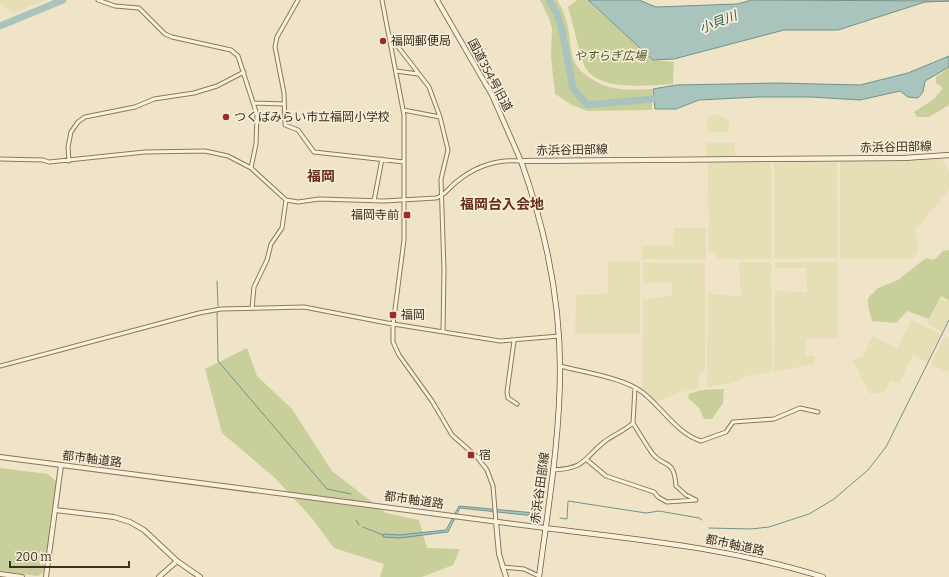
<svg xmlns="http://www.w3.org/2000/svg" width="949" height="577" viewBox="0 0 949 577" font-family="Bitter,'Noto Sans JP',serif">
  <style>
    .farmland { fill: #e6deb5 }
    .green { fill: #c9cf9b }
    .water { fill: #a9c4bc; stroke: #6f938a }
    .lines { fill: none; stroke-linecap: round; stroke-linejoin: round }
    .stream { stroke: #6f938a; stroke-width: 1 }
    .river { stroke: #a9c4bc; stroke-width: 7 }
    .minor-casing { stroke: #8d765c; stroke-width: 5 }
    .tertiary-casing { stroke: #8d765c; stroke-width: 6 }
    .secondary-casing { stroke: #6f573f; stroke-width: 6 }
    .minor { stroke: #faf1dc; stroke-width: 3 }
    .tertiary { stroke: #faf1dc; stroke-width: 4 }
    .secondary { stroke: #faf1dc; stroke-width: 4.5 }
    .poi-dot { fill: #9e2a2b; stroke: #f7eed8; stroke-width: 1.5 }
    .labels { text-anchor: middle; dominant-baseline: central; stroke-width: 3.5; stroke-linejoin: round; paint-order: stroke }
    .poi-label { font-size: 12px; fill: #3d2e20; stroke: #f7eed8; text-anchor: start }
    .park-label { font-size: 12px; font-style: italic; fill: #4d5a26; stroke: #f7eed8 }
    .street-label { font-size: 12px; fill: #3d2e20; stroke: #f7eed8 }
    .water-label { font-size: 13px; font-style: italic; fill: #2f5d5a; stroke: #f7eed8 }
    .quarter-label { font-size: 14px; font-weight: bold; fill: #6b2e1e; stroke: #f7eed8 }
  </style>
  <rect width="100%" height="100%" fill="#f0e4c8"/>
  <path class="farmland" d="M0,0h45l-31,13 -14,-8z
    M715,114l14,6v12h-22v-14z
    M706,143h29v13l-28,1z
    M941,159l8,11v20l-34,40 4,20 -6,9h-73v-99l65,1z
    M774,161h63l1,97 -64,1z
    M708,162h63v97h-54l-1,-8 -7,1z
    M674,228h32v32l-64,-1v-13l31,-1z
    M608,262h32v72h-65l1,-39 32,-1z
    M643,262l62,1v108l-6,2v15l-18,4 -25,10 -14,-13 1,-90 29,-3v-13h-29z
    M739,262h32l1,110 -23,3 -17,8 -25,4 1,-93 33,2z
    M775,262h63v76h-32v18h9l-1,8 -40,8 1,-81 32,1 -1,-24h-31z
    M941,298l8,4v16l-7,14 -15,-8z
    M911,320l29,14 -13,28 -14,-7 -14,28 -8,-3 -5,10 -3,2 -13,2 -17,-33 10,-5 9,-20 25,12z
    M945,336l4,2v35l-18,-9z"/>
  <path class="green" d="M540,0h17c12,18 12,35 15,55 2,8 7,15 14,20 22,17 40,15 66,14v21l-65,1 -15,-6 -17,-11 -4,-36 1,-30 -3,-10z
    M577,0h10l66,60 21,2 -1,22c-24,1 -71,8 -87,-15 -5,-9 -14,-49 -18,-62z
    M949,68v37l-20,12h-12l-3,-5 20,-13 9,-11 -7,-5v-6z
    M949,250v51l-8,-5 -12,23 -22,-8 -11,12 -24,-2 -4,-15v-8l10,-10 20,-8 28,-22 8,2 9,-9z
    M247,348l10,28 35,33 40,62 54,42 33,7 8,28 33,1 -7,16 -31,12h-42l4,-13 -50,-16 -23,-31 -36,-39 -53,-45 -17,-64z
    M724,389l-1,14 -11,16h-8l-5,-11 -11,-10 1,-4 12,-4z
    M0,468l48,6 8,7 -11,88 -2,4 -5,3 -38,-5z"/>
  <path class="water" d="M588,0h51l17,7 81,-3 15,-4 197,1 -24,1 -87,28h-54l-110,29 -21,1z
    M949,56v11l-24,14 -2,11 -5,6 -10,-1 -8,-6 -40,9 -49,-3h-53l-59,3 -23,9h-21l-2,-20 23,-4 102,-2 82,2 48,-12z
    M459,506l76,7v3l-75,-8 -12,24 -49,6 -16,-1 1,-3 15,1 47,-5z"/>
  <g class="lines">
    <path class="stream" d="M217,281l1,25
      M217,312l1,49 109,128 24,5
      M560,518l7,1 1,-18 78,12 13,-2 40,7 3,2
      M356,520l3,5
      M363,527l20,8
      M709,528l42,1 18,-2 40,-13 25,-15 34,-29 18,-23 63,-127"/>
    <path class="river" d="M549,0l8,14 5,17 11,57 14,17 76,-7
      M0,26l63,-26"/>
    <defs>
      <path id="minor" d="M98,0l17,6 24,2 26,26 7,3 59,13 7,6 19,59 -1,29 -5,24
        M298,0l-21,37 -2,10 9,46 1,32 13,5 16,22 90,10
        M382,0l22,115v125l-11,85v17l6,13 33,46 20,34 25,22 10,13 6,16 3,36
        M389,35l40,52 11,30 8,33 -7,29 3,91 -1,62
        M396,71l22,3
        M254,103l30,1
        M403,110l37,7
        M0,159l43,1 6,2 96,-10 60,-1 23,5 23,12 35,32 12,2 21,-3 65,2 52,-3c8,-2 13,-10 19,-15 20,-17 41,-24 66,-22
        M69,161l-1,-14 3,-15 7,-10 7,-5 50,-10 19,-8 40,-6 23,-7 27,-14
        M374,201l8,-42
        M252,308l2,-21 13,-27 4,-16 11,-16 4,-28
        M514,341l-7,51 1,6 9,6
        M0,366l199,-53 22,-4 83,-2 83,16 113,18 59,-5
        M560,366c23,6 64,12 82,26 19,14 35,42 59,49l25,-9 7,-10 41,-3 26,-11 18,4
        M587,460l19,16 48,16 4,5 9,5 29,-2 -10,-5 -10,-9c-2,-29 -12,-17 -24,-33 -7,-10 -13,-20 -19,-30
        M553,470c33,-2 29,-10 51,-28 9,-7 20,-11 29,-19l2,-35
        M502,567l22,2 15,7"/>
      <path id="tertiary" d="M437,0l55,95 29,66
        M0,457l545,71
        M55,510l59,7 16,5 14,8 33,31 23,16
        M496,522l3,32 7,23
        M0,574l22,3
        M46,577l15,-112
        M159,577l18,-16"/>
      <path id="secondary" d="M545,528c95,12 186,20 278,49
        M539,577c9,-69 21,-138 21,-208 0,-71 -15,-141 -39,-208l383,-3 45,-3"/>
    </defs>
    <use href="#minor" class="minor-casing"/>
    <use href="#tertiary" class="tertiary-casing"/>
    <use href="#secondary" class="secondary-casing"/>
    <use href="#minor" class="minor"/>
    <use href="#tertiary" class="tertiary"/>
    <use href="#secondary" class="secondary"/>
  </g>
  <g class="poi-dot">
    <circle cx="383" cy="41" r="4"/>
    <circle cx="226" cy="117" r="4"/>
    <rect x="403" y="211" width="8" height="8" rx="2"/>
    <rect x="389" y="311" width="8" height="8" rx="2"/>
    <rect x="467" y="451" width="8" height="8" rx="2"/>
  </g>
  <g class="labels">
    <g class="poi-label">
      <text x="391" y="41">福岡郵便局</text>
      <text x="234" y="117">つくばみらい市立福岡小学校</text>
      <text x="399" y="215" text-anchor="end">福岡寺前</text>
      <text x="401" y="315">福岡</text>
      <text x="479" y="455">宿</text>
    </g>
    <g class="park-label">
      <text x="610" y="56">やすらぎ広場</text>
    </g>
    <g class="street-label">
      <text transform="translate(490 75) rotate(62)">国道354号旧道</text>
      <text transform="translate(896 147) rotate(-1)">赤浜谷田部線</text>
      <text transform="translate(572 150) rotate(-1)">赤浜谷田部線</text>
      <text transform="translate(92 459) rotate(7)">都市軸道路</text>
      <text transform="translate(540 488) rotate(-82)">赤浜谷田部線</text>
      <text transform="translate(414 500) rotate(8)">都市軸道路</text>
      <text transform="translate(735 545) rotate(12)">都市軸道路</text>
    </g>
    <g class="water-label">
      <text transform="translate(718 22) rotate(-21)">小貝川</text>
    </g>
    <g class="quarter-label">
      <text x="321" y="176">福岡</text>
      <text x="502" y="204">福岡台入会地</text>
    </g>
  </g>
  <path d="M10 561v6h119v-6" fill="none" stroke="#3d2e20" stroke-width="2"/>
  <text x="16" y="561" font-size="12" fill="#3d2e20" stroke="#f7eed8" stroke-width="3" paint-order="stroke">200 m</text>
</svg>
